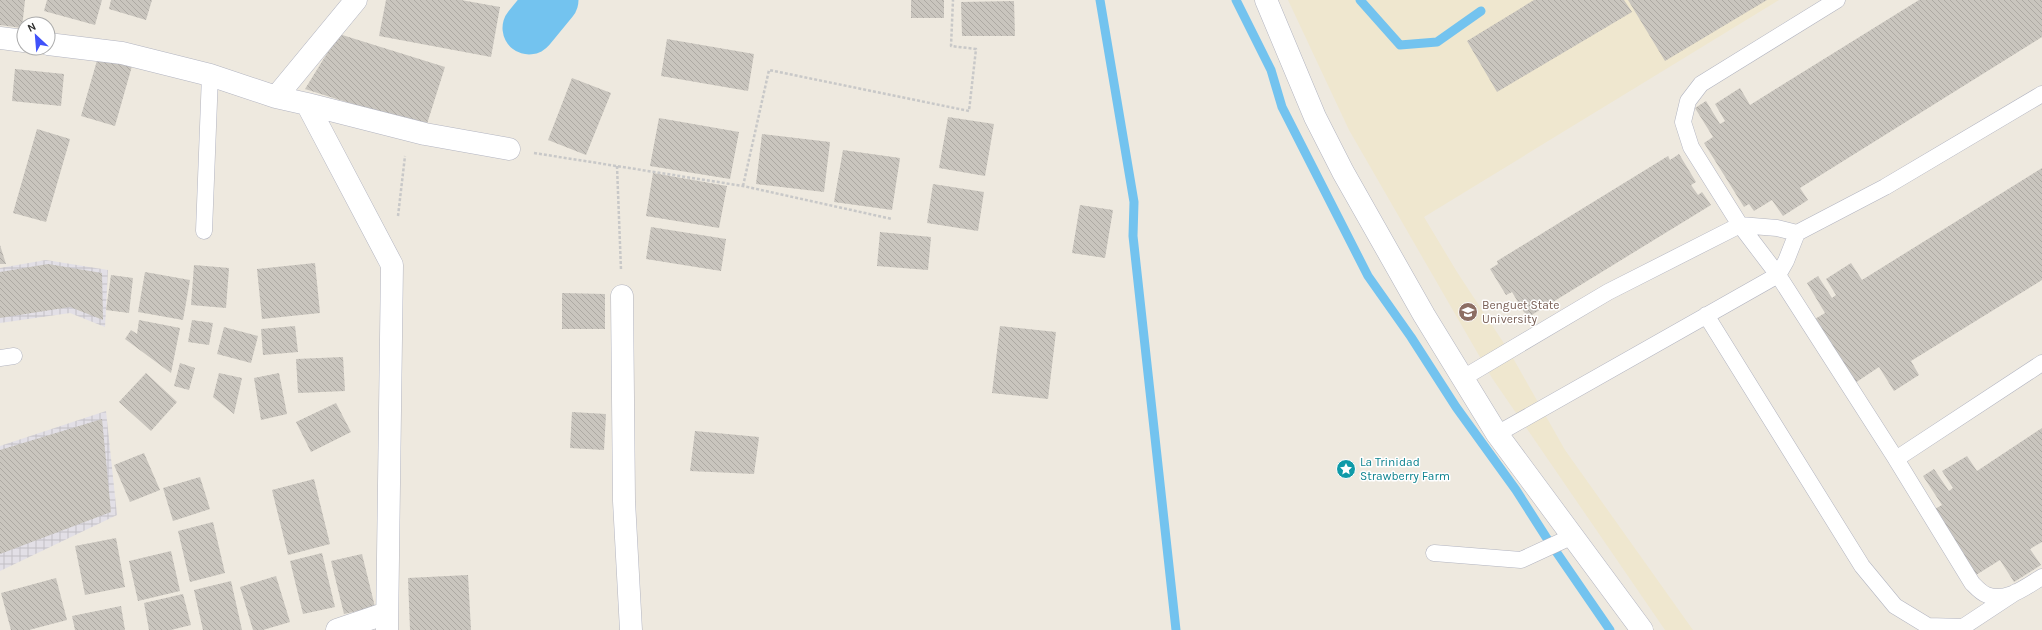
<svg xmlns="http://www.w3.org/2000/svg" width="2042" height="630" viewBox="0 0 2042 630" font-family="Karla,sans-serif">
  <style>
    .industrial { fill: url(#industrial-grid) }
    .education { fill: #efe7cf }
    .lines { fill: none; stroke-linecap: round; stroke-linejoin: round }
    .stream { stroke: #73c3ef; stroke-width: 9 }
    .river { stroke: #73c3ef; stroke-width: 53 }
    .building { fill: url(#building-back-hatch) }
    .lane-casing { stroke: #b2b4c0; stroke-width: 17 }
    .street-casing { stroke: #b2b4c0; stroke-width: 23 }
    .path { stroke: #c8c8c8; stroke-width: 2.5; stroke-dasharray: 3 2; stroke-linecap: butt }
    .lane { stroke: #fff; stroke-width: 16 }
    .street { stroke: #fff; stroke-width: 22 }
    .labels { text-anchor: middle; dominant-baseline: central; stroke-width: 3; stroke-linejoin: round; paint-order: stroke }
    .education-label { font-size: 12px; fill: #785e54; stroke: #fff; text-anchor: start }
    .culture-label { font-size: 12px; fill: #0d838f; stroke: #fff; text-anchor: start }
  </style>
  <defs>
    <pattern id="industrial-grid" width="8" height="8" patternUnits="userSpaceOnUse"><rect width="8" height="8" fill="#e2dfe6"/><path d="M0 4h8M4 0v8" fill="none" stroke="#c2c0c5"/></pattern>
    <pattern id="building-back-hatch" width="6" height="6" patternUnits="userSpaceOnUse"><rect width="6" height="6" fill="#c9c5be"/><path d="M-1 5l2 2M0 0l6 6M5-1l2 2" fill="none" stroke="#ada9a3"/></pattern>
  </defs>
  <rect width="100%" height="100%" fill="#eee9df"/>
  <path class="industrial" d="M46,260l62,10 -3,57 -35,-14 -70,10v-55z
    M106,411l11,104 -117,56v-125z"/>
  <path class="education" d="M1288,0h491l-355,217 33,55 52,79 56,99 128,180h-28l-173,-252 -143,-248z"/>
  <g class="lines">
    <path class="stream" d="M1100,0l34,202 -1,34 43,394
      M1236,0l35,70 11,37 86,169 43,61 45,70 60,83 30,47 64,93
      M1360,0l40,45 37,-3 44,-31"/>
    <path class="river" d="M529,28l23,-28"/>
  </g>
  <path class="building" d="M0,0h25l-3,28 -22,-3z
    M47,0h55l-7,25 -51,-14z
    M111,0h41l-6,20 -37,-11z
    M386,0h75l39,7 -9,50 -112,-21z
    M911,0h33v18h-33z
    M1534,0h90l8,12 -135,80 -30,-51z
    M1628,0h139l-102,61z
    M1919,0h123v37l-242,151 8,12 -25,16 -11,-16 -18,11 -5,-7 -5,3 -40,-64 9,-6 -18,-29 11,-7 14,23 5,-3 -10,-17 25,-16 10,17z
    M1014,1l1,35h-53l-1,-34z
    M339,34l106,33 -19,60 -121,-38z
    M667,39l87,15 -6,37 -87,-15z
    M98,57l34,9 -17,60 -34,-10z
    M15,69l49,5 -3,32 -49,-5z
    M572,78l39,15 -25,62 -38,-15z
    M948,117l46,7 -9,52 -46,-8z
    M659,118l80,14 -9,47 -80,-13z
    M37,129l33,10 -24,83 -33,-9z
    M762,134l68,8 -6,50 -68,-8z
    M843,150l57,8 -8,52 -58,-8z
    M1679,154l17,28 -5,3 7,10 4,-3 9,13 -181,111 -6,-4 -12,-20 -6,3 -16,-26 8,-5 -1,-3 171,-105 2,4z
    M2042,168v112l-131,81 8,14 -25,16 -15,-24 -24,16 -40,-64 10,-6 -18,-30 11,-7 14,22 4,-3 -10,-16 25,-16 11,17z
    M653,173l74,13 -8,42 -73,-12z
    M933,184l51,8 -6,39 -51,-8z
    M1080,205l33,5 -8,48 -33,-5z
    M651,227l75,12 -5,32 -75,-12z
    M880,232l51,5 -3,33 -51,-4z
    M0,245l6,19h-6z
    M315,263l5,50 -58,6 -5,-50z
    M48,264l54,9 1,47 -33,-13 -70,11v-46z
    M194,265l35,3 -3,40 -35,-3z
    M145,272l45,8 -7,40 -45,-8z
    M111,275l22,3 -4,35 -23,-3z
    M562,293l43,1v35h-43z
    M139,320l41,8 -9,45 -46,-34 6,-9 6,4z
    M192,320l21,3 -4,22 -21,-3z
    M295,326l3,26 -35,3 -2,-26z
    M1000,326l56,6 -8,67 -56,-6z
    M224,327l34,9 -7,27 -34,-9z
    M343,357l2,34 -47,2 -2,-34z
    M180,363l15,5 -6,22 -15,-4z
    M146,373l31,29 -26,29 -32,-29z
    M219,373l23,5 -8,36 -21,-17z
    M279,373l8,41 -26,6 -7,-42z
    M336,403l15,29 -40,20 -15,-30z
    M572,412l34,2 -2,36 -34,-2z
    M102,419l9,93 -111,42v-104z
    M2042,428v114l-12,7 11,16 -27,17 -14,-22 -24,15 -43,-65 9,-5 -19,-29 11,-7 15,22 4,-3 -11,-17 25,-15 10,15z
    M695,431l64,6 -5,37 -64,-3z
    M144,453l16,37 -30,12 -16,-37z
    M200,477l10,32 -37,12 -10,-33z
    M314,479l16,65 -42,11 -16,-65z
    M213,522l12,51 -35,9 -12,-51z
    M116,538l9,49 -40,8 -10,-49z
    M171,551l9,40 -42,10 -9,-40z
    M322,553l13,54 -32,7 -13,-53z
    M362,554l13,53 -31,7 -13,-53z
    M468,575l3,55h-61l-2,-52z
    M276,576l14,46 -27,8h-10l-13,-43z
    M56,578l11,42 -38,10h-18l-10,-37z
    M231,581l11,49h-39l-9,-40z
    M183,594l8,31 -20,5h-22l-5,-27z
    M121,606l4,24h-50l-3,-14z"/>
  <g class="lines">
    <defs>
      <path id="lane" d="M1837,0l-136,84 -13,17 -5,21 8,25 49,78 38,50 118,184 146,-96
        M204,231l6,-156
        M1706,315l156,251 33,40 33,20 35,1 53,-35
        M0,358l14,-2
        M1463,378l145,-86 132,-67 37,3 20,5
        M1497,434l281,-159 8,-14 11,-28 88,-46 157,-93
        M1896,459l76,124c4,4 9,10 15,12 19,8 40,-9 55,-18
        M1434,553l87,7 52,-24"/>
      <path id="street" d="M1266,0l49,117 28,55 81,143 73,119 145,196
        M0,38l24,3
        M48,44l74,9 88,22 66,22 31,7 118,30 84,15
        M276,97l80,-97
        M307,104l85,161 -5,365
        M622,296l2,205 7,129
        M337,630l50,-17"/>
    </defs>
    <use href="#lane" class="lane-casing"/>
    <use href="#street" class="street-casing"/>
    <path class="path" d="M534,153l209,33 149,33
      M617,166l4,104
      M743,186l26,-116 200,41 7,-62 -25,-3 2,-46
      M398,216l7,-60"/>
    <use href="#lane" class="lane"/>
    <use href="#street" class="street"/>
  </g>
  <defs>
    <symbol id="university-disc" viewBox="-11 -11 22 22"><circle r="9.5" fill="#8d6e63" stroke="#fff"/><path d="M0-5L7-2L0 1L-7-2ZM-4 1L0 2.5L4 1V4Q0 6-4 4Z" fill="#fff"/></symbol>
    <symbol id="sight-disc" viewBox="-11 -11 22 22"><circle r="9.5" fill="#0f9aa8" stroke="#fff"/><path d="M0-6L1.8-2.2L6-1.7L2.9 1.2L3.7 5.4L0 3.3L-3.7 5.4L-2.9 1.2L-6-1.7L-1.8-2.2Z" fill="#fff"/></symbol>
  </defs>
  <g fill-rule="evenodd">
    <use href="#university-disc" x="1457" y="301" width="22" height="22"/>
    <use href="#sight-disc" x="1335" y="458" width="22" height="22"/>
  </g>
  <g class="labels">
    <g class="education-label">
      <text x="1482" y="305">Benguet State<tspan x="1482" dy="14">University</tspan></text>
    </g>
    <g class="culture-label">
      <text x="1360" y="462">La Trinidad<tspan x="1360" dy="14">Strawberry Farm</tspan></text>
    </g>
  </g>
  <g transform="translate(36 36) rotate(334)"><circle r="19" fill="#ffffff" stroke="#ababab"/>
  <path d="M0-3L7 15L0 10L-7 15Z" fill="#4052fa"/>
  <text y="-6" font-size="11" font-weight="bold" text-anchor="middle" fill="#2c2c2c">N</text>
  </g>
</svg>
